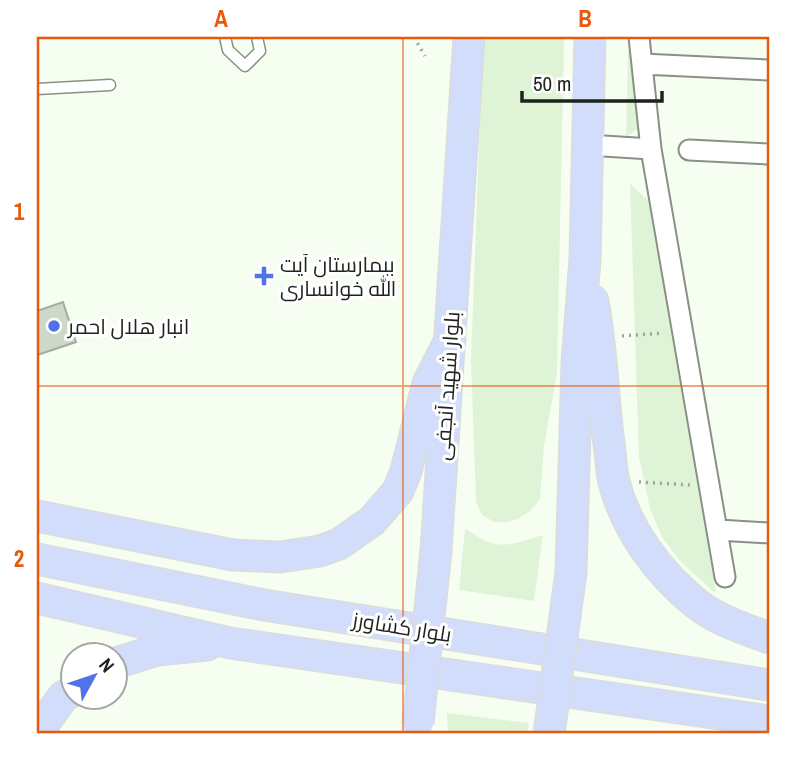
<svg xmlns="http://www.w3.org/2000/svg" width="806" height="771" viewBox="0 0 806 771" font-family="'Archivo Narrow',Cairo,sans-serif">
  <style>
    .green { fill: #dff4d6 }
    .building { fill: #cdd8c9; stroke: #a4aea0; stroke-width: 2 }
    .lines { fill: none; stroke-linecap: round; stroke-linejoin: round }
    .service-casing { stroke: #889183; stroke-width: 13 }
    .minor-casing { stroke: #889183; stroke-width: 23 }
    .primary-casing { stroke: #dbdcdb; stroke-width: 33 }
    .path { stroke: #9fa59c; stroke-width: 3.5; stroke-dasharray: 2 5; stroke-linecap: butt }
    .service { stroke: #fff; stroke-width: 10 }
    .minor { stroke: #fff; stroke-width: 19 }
    .primary { stroke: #d1ddfa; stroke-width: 30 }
    .primary-bridge-casing { stroke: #dbdcdb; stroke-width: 33; stroke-linecap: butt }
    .primary-bridge { stroke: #d1ddfa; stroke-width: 30 }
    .grid { fill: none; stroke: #e8590c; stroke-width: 2; stroke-opacity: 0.55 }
    .poi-dot { fill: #5173e7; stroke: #fff; stroke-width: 2.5 }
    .labels { text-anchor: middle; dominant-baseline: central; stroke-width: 6; stroke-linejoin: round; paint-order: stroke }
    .poi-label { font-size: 21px; fill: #1f221d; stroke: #fff; text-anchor: start }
    .street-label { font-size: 21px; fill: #1f221d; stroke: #fff }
    .neatline { fill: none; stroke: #e8590c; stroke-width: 2.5 }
    .grid-label { font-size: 23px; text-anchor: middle; font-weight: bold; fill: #e8590c }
  </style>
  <rect width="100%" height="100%" fill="#f6fef2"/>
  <path class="green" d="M483,37h81l-7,335 -13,74 -4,53 -10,12 -12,8 -11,3h-13l-12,-7 -6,-13 -5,-141z
    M628,51l5,1 8,75 -15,10z
    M630,184l18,16 68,394 -37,-34 -17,-23 -12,-28 -11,-52z
    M465,528c32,24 42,18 78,7l-9,66 -75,-11z
    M447,713l82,10 -2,11h-79z"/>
  <path class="building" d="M63,302l13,40 -39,13v-44z"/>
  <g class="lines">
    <defs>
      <path id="service" d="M225,37l3,13 17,16 15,-15 -3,-14
        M37,89l73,-4"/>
      <path id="minor" d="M639,37l12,112 74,428
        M642,64l127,6
        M588,145l63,4
        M689,150l80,4
        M718,530l51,3"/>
      <path id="primary" d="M593,301c9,47 10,95 16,143 2,13 2,26 5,38 12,47 44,91 83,122 20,16 48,25 72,34
        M37,516l196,39 47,2 40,-6 19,-7 33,-23 26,-30 8,-20 22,-88 22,-43
        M436,551l33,-514
        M37,559l227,46 505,80
        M571,572l6,-210 8,-103 5,-222
        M37,598l193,45 539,78
        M116,663l41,-13 50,-5
        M37,733l26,-36 11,-7"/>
    </defs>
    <use href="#service" class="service-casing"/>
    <use href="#minor" class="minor-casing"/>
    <use href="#primary" class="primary-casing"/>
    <path class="path" d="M414,37l11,19
      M622,336l42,-3
      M639,482l51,3"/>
    <use href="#service" class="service"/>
    <use href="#minor" class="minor"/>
    <use href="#primary" class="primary"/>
    <defs>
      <path id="primary-bridge" d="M418,723l18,-172
        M549,734l22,-162"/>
    </defs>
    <use href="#primary-bridge" class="primary-bridge-casing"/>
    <use href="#primary-bridge" class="primary-bridge"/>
  </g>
  <path class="grid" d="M403,37v697M37,386h732"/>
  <g class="poi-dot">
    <path d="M260.5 265.5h7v7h7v7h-7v7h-7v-7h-7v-7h7z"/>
    <circle cx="54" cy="326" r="7"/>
  </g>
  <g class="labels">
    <g class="poi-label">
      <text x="280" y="264">بیمارستان آیت<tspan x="280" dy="24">الله خوانساری</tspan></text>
      <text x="68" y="326">انبار هلال احمر</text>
    </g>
    <g class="street-label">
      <text transform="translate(447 386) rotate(-86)">بلوار شهید آنجفی</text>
      <text transform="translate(402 627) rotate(9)">بلوار کشاورز</text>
    </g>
  </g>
  <rect width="806" height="771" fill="none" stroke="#ffffff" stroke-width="77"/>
  <g transform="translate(94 676) rotate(50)"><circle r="33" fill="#ffffff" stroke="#a5a7a5" stroke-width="2"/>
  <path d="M0-5L12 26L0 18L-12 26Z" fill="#5173e7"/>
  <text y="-10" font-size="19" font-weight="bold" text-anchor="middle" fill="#1f221d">N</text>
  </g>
  <path d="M522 91v10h140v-10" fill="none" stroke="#1f221d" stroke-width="3.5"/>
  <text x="533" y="91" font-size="21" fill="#1f221d" stroke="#ffffff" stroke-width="5" paint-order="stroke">50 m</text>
  <rect x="38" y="38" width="730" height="694" class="neatline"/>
  <g class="grid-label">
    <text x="221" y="27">A</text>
    <text x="585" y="27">B</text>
    <text x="19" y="220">1</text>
    <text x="19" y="567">2</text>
  </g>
</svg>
